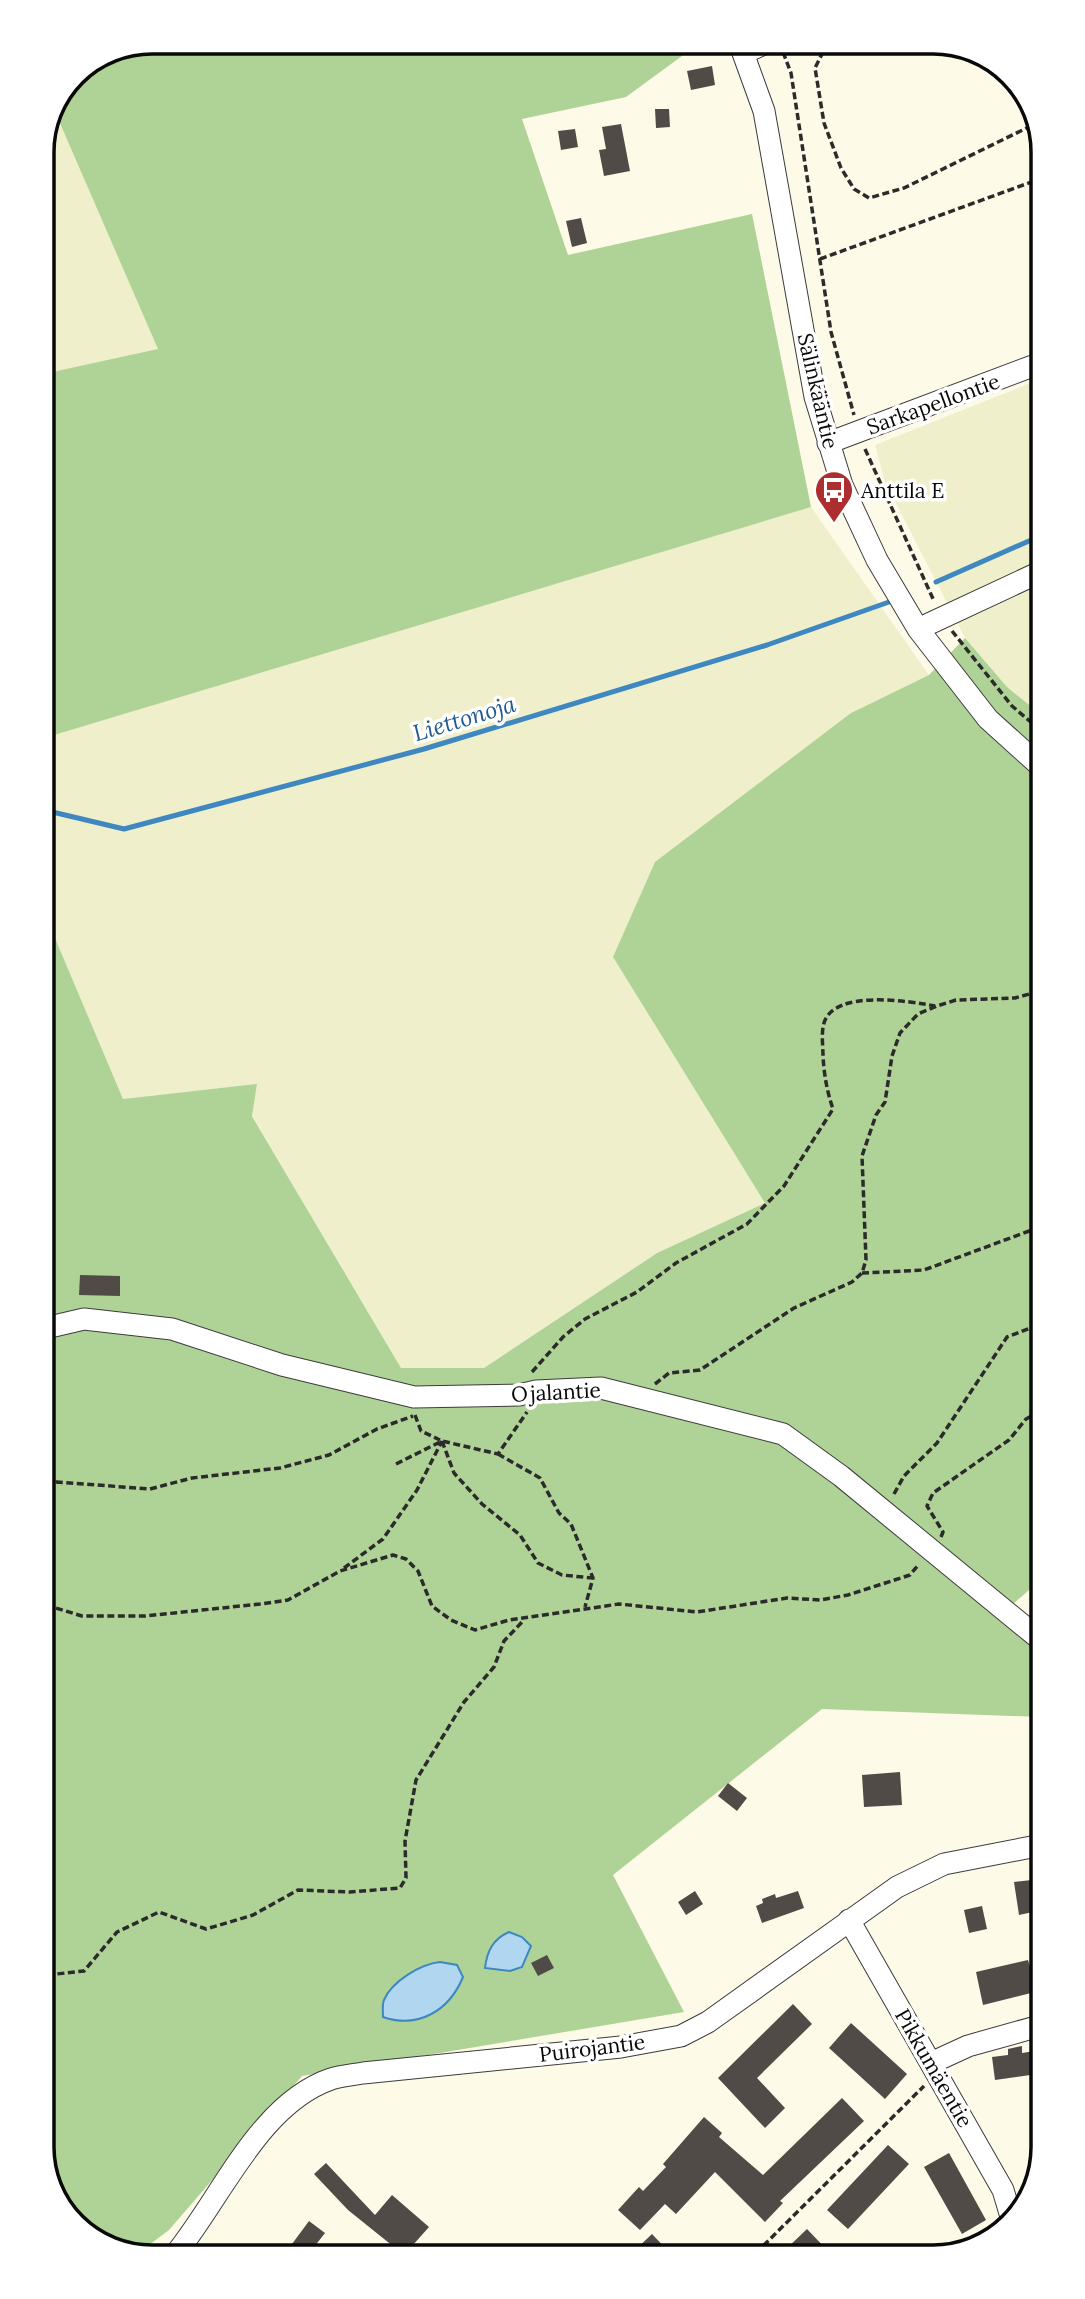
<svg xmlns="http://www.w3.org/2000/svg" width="1085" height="2299" viewBox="0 0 1085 2299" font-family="Lora,serif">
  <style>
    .farmland { fill: #f0efcb }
    .forest { fill: #afd396 }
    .water { fill: #b1d6f0; stroke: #3e87c1; stroke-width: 2 }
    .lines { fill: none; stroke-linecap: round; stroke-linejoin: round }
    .stream { stroke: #3e87c1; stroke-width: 5 }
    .building { fill: #514b47 }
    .minor-casing { stroke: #3c3c3c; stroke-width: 23 }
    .path { stroke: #2b2b2b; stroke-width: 3.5; stroke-dasharray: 7 3.5; stroke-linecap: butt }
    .minor { stroke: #fff; stroke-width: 21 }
    .labels { text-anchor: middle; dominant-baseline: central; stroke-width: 7; stroke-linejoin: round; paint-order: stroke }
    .street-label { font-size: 21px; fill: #090909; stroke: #fff }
    .poi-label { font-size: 21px; fill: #090909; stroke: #fff; text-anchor: start }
    .water-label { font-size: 23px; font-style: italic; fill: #1f598f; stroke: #fff }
    .rim { fill: none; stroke: #090909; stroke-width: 3.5 }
  </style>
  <rect width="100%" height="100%" fill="#fdfae8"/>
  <path class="farmland" d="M74,74l84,276 -115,24 -1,-229z
    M1038,380l1,333 -32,-26 -42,-49 -80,-156 -10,-37z
    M811,507l118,168 -78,38 -238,244 152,246 -108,50 -173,115h-83l-149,-253 5,-31 -134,15 -79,-187v-175l353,-113z"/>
  <path class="forest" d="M152,42h549l-75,55 -104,22 46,136 184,-41 59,293 -767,231 -1,-364 115,-25 -102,-235 18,-40z
    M965,638l42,49 32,26 2,867 -41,35 42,38v64l-220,-8 -209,166 71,137 -382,64 -133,154 -32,24 -52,-20 -37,-51 -4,-1271 79,187 134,-15 -5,32 149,252h83l173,-115 108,-50 -152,-246 42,-95 196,-149 78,-38z"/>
  <path class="water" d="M509,1932l13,5 9,9 -9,21 -12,4 -25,-3c2,-17 8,-29 24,-36z
    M440,1962l17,3 6,12c-14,34 -45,52 -80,40 0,-4 -1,-13 1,-17 8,-19 37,-36 56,-38z"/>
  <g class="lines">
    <path class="stream" d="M936,582l102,-45
      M44,810l80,19 300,-80 343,-104 122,-43"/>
  </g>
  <path class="building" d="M712,66l3,19 -24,5 -4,-19z
    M655,109h14l1,18 -14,1z
    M621,124l9,47 -26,5 -5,-26 7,-1 -4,-22z
    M575,129l3,18 -17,3 -3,-19z
    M581,218l6,25 -15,4 -6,-26z
    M80,1275l40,1v20l-41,-1z
    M900,1772l2,33 -38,2 -2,-32z
    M728,1783l19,15 -10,13 -19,-15z
    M1032,1880l2,7 8,-1v24l-23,5 -5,-33z
    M695,1891l8,13 -17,11 -8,-13z
    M798,1891l6,17 -42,15 -6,-17 7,-3 -1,-4 13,-5 1,4z
    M982,1906l5,23 -18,4 -5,-23z
    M547,1955l7,13 -16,8 -7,-13z
    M1028,1960l3,10 11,-3 1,23 -60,15 -7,-33z
    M793,2004l19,20 -55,54 28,30 -20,20 -47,-50z
    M851,2023l56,51 -22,25 -56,-51z
    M1022,2046v7l13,-2 3,23 -43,6 -3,-23 16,-2v-6z
    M842,2098l22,23 -84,80 3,2 -18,19 -50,-50 -39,42 -11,-10 -25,26 -22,-20 21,-23 4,4 23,-24 -3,-3 41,-47 18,16 -3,4 44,38z
    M888,2145l21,19 -61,65 -21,-19z
    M949,2153l37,67 -24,14 -38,-67z
    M326,2163l49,52 17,-20 37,32 -25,28 -56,-45 -34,-36z
    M309,2221l16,12 -18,23 -15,-12z
    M807,2229l22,23h-46z
    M652,2234l18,19h-38z"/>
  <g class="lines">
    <defs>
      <path id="minor" d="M739,42l25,69 51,286 27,88 35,75 41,69 70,90 51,46
        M744,53l24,-11
        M828,443l210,-79
        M918,629l120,-56
        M46,1325l8,1 30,-7 88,10 110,36 132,32 105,-2 17,-4 65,-3 182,46 58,42 201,165
        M849,1920l154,270 9,30
        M931,2063l37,-17 75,-21
        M173,2257c47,-56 85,-153 158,-178 10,-3 21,-4 32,-6l258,-26 60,-11 27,-14 189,-135 47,-23 98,-19"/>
    </defs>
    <use href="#minor" class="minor-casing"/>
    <path class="path" d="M828,42l-13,26 9,55 17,45 13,21 15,9 35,-10 133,-65
      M783,52l8,21 40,259 23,83
      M820,259l217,-79
      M865,449l69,152
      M952,631l60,75 27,23
      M862,1273l62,-3 116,-43
      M532,1372l31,-35 22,-18 52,-27 39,-29 71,-39 37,-38 49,-77c-6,-17 -9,-35 -10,-53 0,-10 -2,-23 1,-33 10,-34 85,-22 111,-17
      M655,1384l14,-11 31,-3 94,-62 58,-26 10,-9 4,-13 -4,-104 14,-41 9,-13 7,-46 8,-23 18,-19 19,-8 19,-6 59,-2 25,-7
      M415,1415l6,16 19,9
      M442,1441l12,32 28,31 38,31 18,28 24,12 31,3
      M498,1454l42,24 19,35 12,11 22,54 -8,29
      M396,1464l46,-23 56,13 29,-42
      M46,1486l11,-4 93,7 42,-11 88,-10 49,-13 48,-26 36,-13
      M894,1494l10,-18 33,-33 70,-106 34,-13
      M941,1537l2,-5 -16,-26 6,-13 76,-53 17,-21 15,-8
      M344,1568l39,-29 34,-49 25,-49
      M46,1605l36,11h63l115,-12 28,-4 52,-29 53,-16 13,4 12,12 14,35 19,14 24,10 34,-10 110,-16 78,8 90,-14 33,2 28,-5 62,-20 9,-11
      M47,1975l37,-4 33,-39 42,-20 47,17 47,-14 45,-25 52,2 50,-4 6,-10 -1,-37 11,-61 48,-78 30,-35 10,-26 20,-21
      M756,2253l168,-167"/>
    <use href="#minor" class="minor"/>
  </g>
  <defs>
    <symbol id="bus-pin" viewBox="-11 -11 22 30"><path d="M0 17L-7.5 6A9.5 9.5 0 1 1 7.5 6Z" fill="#ad2e2e" stroke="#fff"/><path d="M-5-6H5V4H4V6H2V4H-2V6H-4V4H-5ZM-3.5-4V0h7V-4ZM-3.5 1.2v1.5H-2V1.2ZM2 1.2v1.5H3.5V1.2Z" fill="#fff"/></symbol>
  </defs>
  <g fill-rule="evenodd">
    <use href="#bus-pin" x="812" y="468" width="44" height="60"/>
  </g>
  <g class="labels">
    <g class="street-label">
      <text transform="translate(818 391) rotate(77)">Sälinkääntie</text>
      <text transform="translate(933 404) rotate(-20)">Sarkapellontie</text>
      <text transform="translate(556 1392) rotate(-3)">Ojalantie</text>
      <text transform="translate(592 2048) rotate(-7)">Puirojantie</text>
      <text transform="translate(934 2068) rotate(60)">Pikkumäentie</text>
    </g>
    <g class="poi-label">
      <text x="861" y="490">Anttila E</text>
    </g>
    <g class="water-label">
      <text transform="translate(464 718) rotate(-17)">Liettonoja</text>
    </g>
  </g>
  <path d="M0 0H1085V2299H0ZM152 54H933A98 98 0 0 1 1031 152V2147A98 98 0 0 1 933 2245H152A98 98 0 0 1 54 2147V152A98 98 0 0 1 152 54Z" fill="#fff" fill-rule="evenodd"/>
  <path class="rim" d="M152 54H933A98 98 0 0 1 1031 152V2147A98 98 0 0 1 933 2245H152A98 98 0 0 1 54 2147V152A98 98 0 0 1 152 54Z"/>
</svg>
